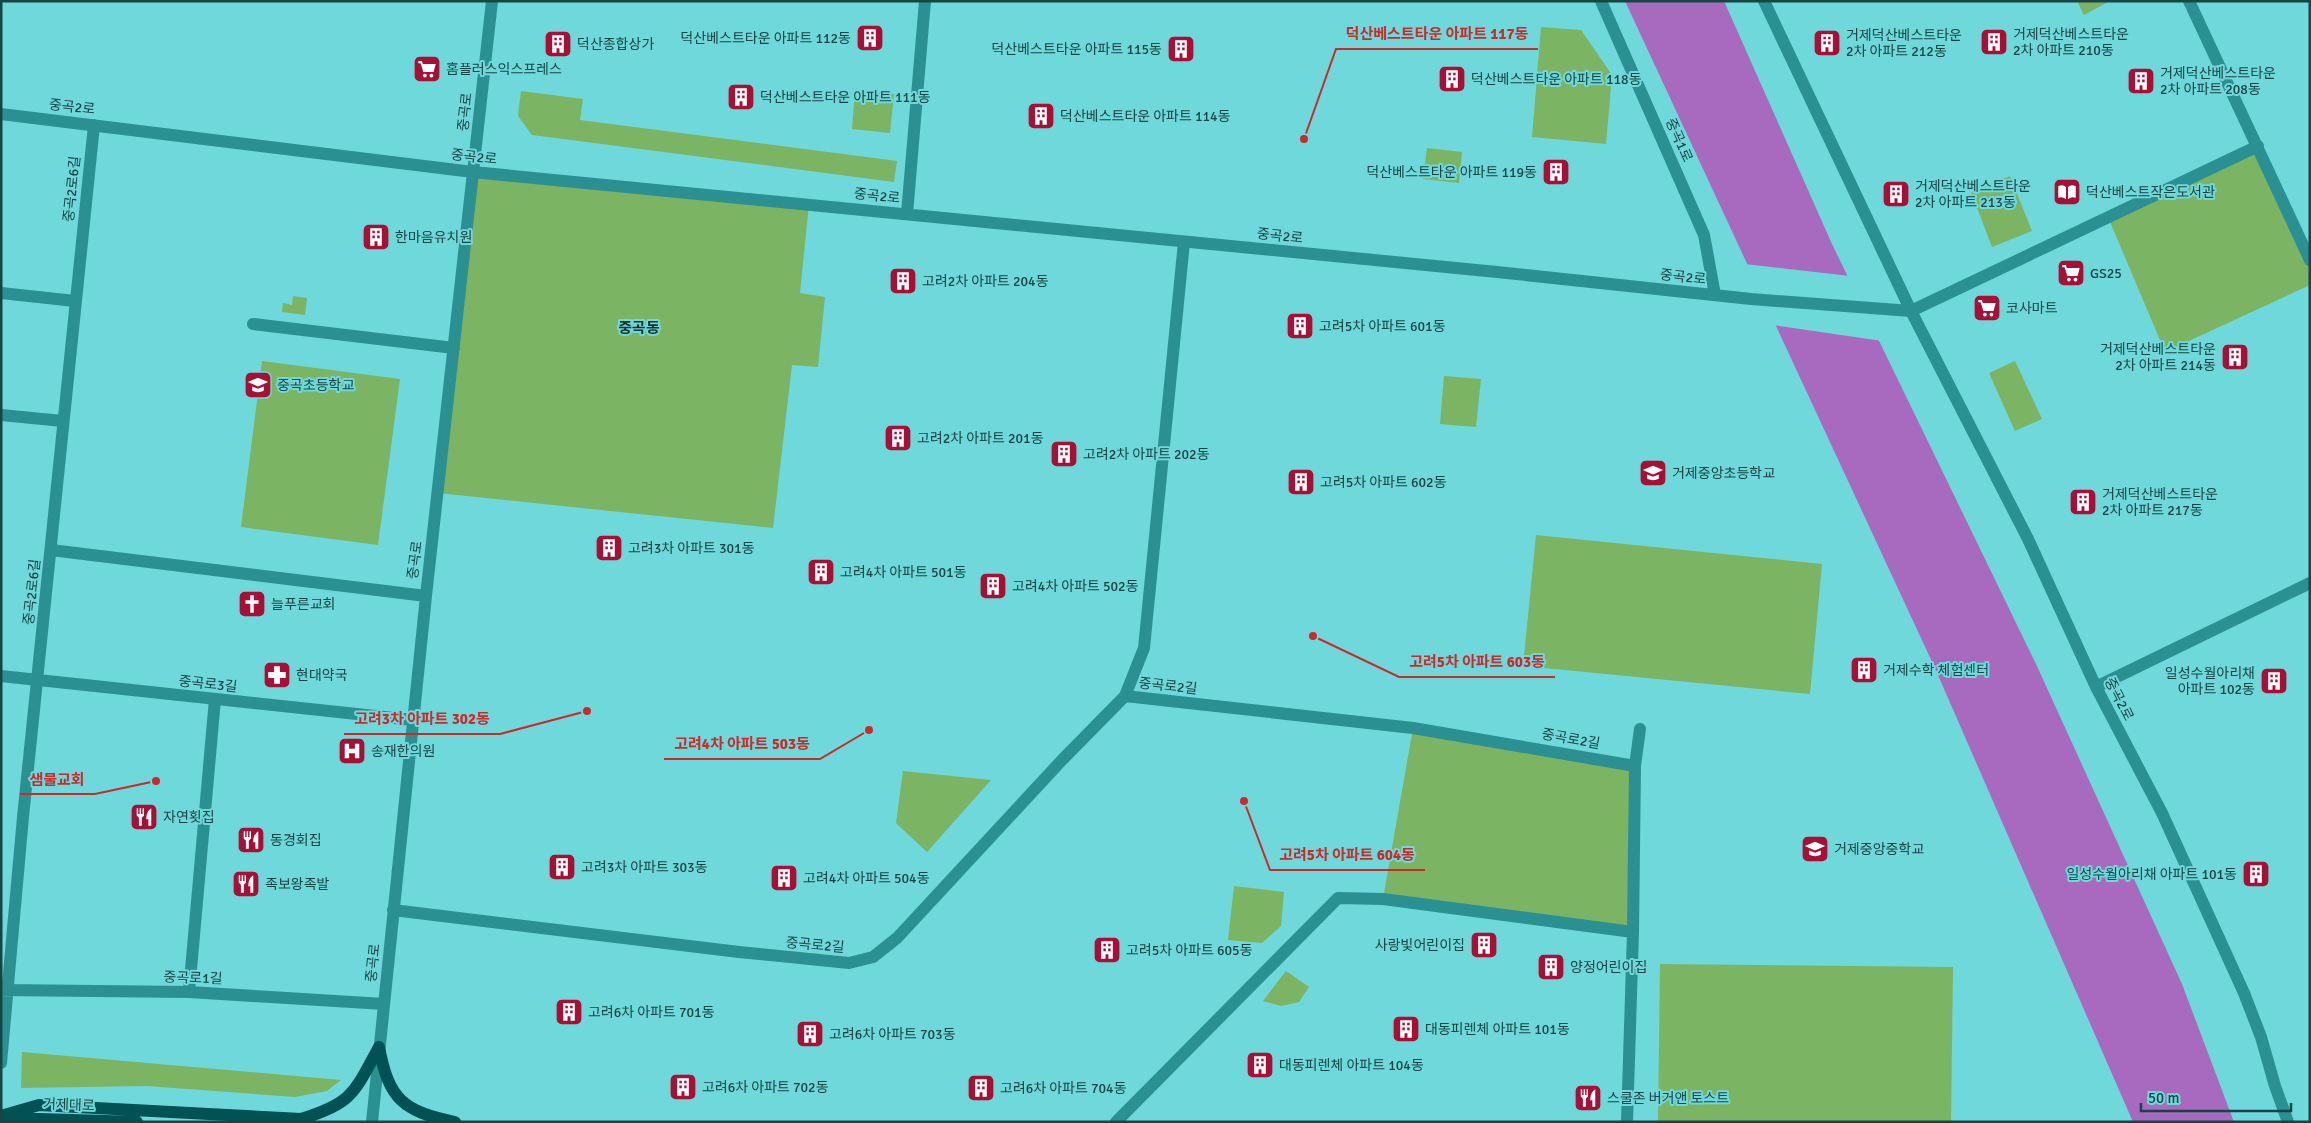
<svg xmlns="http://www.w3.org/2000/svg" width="2311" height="1123" viewBox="0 0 2311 1123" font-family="Signika,'Noto Sans KR',sans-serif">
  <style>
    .green { fill: #7bb463 }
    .water { fill: #a86abe }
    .pier { fill: #6fd8da }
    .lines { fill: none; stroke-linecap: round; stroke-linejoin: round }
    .minor { stroke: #2b9091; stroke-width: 12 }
    .major { stroke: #005254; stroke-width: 12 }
    .labels { text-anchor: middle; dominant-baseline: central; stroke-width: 4; stroke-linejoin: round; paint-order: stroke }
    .poi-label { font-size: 14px; fill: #174545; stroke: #6fd8da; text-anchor: start }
    .street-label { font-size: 14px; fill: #174545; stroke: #6fd8da }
    .neighbourhood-label { font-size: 15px; font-weight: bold; fill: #0c2f2f; stroke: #6fd8da }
    .leader { fill: none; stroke: #cc2929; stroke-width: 2 }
    .callout-dot { fill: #cc2929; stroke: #6fd8da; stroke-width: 2 }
    .callout-label { font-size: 15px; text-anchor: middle; font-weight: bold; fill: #cc2929; stroke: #6fd8da; stroke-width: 4; stroke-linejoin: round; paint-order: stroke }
  </style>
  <rect width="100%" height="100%" fill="#6fd8da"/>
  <path class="green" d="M2077,1h33l-26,14z
    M1541,27l40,3 31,45 -6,69 -74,-7z
    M521,91l62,8 -3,21 317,41 -3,21 -362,-47 -14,-19z
    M855,91l39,3 -4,39 -38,-4z
    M2258,146l52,114v25l-145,67 -57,-135z
    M1427,148l35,4 -3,31 -36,-4z
    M473,172l336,32 -9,89 25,4 -7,70 -26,-2 -19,163 -335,-35z
    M2010,176l22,55 -40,16 -21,-55z
    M293,296l14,2 -2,17 -23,-3 1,-9 9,2z
    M262,361l138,18 -22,166 -137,-18z
    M2015,361l27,58 -27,12 -26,-58z
    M1444,376l37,3 -5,48 -36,-3z
    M1536,535l286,29 -12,130 -287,-28z
    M1413,728l222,38 -2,166 -250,-33z
    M903,771l88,9 -64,72 -31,-29z
    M1234,886l50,6 -3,34 -19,17 -34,-3z
    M1660,964l293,3 -2,155h-293z
    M1286,971l23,16 -10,15 -18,4 -18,-5z
    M22,1052l319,28 -14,11 -32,6 -148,-11 -126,2z"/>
  <path class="water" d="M1625,1h99l108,243 204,420 146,320 52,138h-101l-199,-456z"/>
  <path class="pier" d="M1744,264l106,12 32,65 -109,-16z"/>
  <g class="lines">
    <path class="minor" d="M1601,1l103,234 11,60
      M1764,1l147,310 347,-165
      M2189,1l121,259
      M1,114l472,58 1024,100 254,27 160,12 117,228 68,148 66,126 82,180 17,44 14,49 13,36
      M907,214l18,-213
      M1,293l74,8
      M253,324l201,24
      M1,415l62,6
      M51,550l375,46
      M1,676l412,44
      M2096,687l214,-104
      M1125,696l19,-48 40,-406
      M1635,766l5,-37
      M393,910l346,42 110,11 24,-6 24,-19 166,-179 62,-63 288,32 222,38 -2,166 -6,190
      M1,990l188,2 195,12
      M189,992l26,-293
      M1,1063l22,-246 71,-692
      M372,1122l54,-526 66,-595
      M1116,1122l222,-224 45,1 250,33"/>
    <path class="major" d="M379,1047c10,53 24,64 76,75
      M1,1116l38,-11 262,14c52,-16 53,-26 78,-72
      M7,1118l130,4"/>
  </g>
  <defs>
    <symbol id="building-square" viewBox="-11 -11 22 22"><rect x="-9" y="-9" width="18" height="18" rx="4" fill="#a80f34" stroke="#6fd8da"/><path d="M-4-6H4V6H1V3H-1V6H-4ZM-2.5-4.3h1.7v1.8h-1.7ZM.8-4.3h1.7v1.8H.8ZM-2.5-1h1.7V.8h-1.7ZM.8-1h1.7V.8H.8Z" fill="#fff"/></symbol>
    <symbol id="supermarket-square" viewBox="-11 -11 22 22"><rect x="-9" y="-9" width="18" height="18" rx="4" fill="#a80f34" stroke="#6fd8da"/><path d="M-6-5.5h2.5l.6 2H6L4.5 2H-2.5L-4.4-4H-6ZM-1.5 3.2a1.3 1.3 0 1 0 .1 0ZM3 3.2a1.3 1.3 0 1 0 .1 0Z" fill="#fff"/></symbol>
    <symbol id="library-square" viewBox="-11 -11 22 22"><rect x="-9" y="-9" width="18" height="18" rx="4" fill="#a80f34" stroke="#6fd8da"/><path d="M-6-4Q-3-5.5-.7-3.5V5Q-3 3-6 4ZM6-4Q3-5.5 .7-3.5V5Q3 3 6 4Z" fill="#fff"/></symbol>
    <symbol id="school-square" viewBox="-11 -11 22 22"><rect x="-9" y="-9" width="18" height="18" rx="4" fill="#a80f34" stroke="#6fd8da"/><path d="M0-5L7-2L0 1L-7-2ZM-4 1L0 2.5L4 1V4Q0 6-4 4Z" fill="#fff"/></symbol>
    <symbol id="church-square" viewBox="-11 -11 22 22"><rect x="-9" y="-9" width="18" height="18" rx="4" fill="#a80f34" stroke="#6fd8da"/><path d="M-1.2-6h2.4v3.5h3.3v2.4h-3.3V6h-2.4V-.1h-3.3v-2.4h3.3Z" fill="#fff"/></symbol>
    <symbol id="pharmacy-square" viewBox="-11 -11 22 22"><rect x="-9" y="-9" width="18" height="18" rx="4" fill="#a80f34" stroke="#6fd8da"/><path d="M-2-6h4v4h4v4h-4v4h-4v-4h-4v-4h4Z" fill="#fff"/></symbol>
    <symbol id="hospital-square" viewBox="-11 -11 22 22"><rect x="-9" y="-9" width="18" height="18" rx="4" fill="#a80f34" stroke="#6fd8da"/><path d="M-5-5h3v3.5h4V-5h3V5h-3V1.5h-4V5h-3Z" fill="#fff"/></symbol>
    <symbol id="restaurant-square" viewBox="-11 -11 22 22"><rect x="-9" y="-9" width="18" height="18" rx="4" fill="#a80f34" stroke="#6fd8da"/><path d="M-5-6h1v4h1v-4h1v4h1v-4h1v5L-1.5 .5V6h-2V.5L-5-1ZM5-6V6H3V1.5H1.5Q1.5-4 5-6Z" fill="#fff"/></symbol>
  </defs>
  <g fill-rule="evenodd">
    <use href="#building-square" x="854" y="22" width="32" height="32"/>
    <use href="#building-square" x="1978" y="26" width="32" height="32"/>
    <use href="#building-square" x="1811" y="27" width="32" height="32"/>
    <use href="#building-square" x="542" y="28" width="32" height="32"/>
    <use href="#building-square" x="1165" y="33" width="32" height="32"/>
    <use href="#supermarket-square" x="411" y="53" width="32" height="32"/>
    <use href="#building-square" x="1436" y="63" width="32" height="32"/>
    <use href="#building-square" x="2125" y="65" width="32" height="32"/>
    <use href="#building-square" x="725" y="81" width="32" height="32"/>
    <use href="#building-square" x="1025" y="100" width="32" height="32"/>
    <use href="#building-square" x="1540" y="156" width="32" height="32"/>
    <use href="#library-square" x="2051" y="176" width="32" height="32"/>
    <use href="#building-square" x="1880" y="178" width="32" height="32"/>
    <use href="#building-square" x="360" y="221" width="32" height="32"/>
    <use href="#supermarket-square" x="2055" y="257" width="32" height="32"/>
    <use href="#building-square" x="887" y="265" width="32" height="32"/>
    <use href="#supermarket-square" x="1971" y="292" width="32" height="32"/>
    <use href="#building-square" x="1284" y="310" width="32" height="32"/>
    <use href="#building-square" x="2219" y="341" width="32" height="32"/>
    <use href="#school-square" x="242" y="369" width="32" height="32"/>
    <use href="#building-square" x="882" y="422" width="32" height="32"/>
    <use href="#building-square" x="1048" y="438" width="32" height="32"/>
    <use href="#school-square" x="1637" y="457" width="32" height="32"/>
    <use href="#building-square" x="1285" y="466" width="32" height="32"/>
    <use href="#building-square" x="2067" y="486" width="32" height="32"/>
    <use href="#building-square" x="593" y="532" width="32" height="32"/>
    <use href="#building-square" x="805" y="556" width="32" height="32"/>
    <use href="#building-square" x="977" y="570" width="32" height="32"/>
    <use href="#church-square" x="236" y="588" width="32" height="32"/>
    <use href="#building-square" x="1848" y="654" width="32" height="32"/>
    <use href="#pharmacy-square" x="261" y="659" width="32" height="32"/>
    <use href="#building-square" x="2258" y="665" width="32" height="32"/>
    <use href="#hospital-square" x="336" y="735" width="32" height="32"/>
    <use href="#restaurant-square" x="128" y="801" width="32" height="32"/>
    <use href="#restaurant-square" x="235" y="824" width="32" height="32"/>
    <use href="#school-square" x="1799" y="833" width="32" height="32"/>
    <use href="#building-square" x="546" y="851" width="32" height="32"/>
    <use href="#building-square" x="2240" y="858" width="32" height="32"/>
    <use href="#building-square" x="768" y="862" width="32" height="32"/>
    <use href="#restaurant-square" x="230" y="868" width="32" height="32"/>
    <use href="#building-square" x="1468" y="929" width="32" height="32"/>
    <use href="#building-square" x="1091" y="934" width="32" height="32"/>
    <use href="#building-square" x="1535" y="951" width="32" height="32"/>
    <use href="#building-square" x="553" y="996" width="32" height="32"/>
    <use href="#building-square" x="1390" y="1013" width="32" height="32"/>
    <use href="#building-square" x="794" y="1018" width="32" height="32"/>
    <use href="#building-square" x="1244" y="1049" width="32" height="32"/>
    <use href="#building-square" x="667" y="1071" width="32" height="32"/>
    <use href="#building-square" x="965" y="1072" width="32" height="32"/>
    <use href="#restaurant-square" x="1572" y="1082" width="32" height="32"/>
  </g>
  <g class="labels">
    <g class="poi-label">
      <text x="2013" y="34">거제덕산베스트타운<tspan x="2013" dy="16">2차 아파트 210동</tspan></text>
      <text x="1846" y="35">거제덕산베스트타운<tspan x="1846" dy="16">2차 아파트 212동</tspan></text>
      <text x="851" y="38" text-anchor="end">덕산베스트타운 아파트 112동</text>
      <text x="577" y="44">덕산종합상가</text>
      <text x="1162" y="49" text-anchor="end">덕산베스트타운 아파트 115동</text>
      <text x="446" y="69">홈플러스익스프레스</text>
      <text x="2160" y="73">거제덕산베스트타운<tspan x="2160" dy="16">2차 아파트 208동</tspan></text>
      <text x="1471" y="79">덕산베스트타운 아파트 118동</text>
      <text x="760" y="97">덕산베스트타운 아파트 111동</text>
      <text x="1060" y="116">덕산베스트타운 아파트 114동</text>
      <text x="1537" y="172" text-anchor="end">덕산베스트타운 아파트 119동</text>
      <text x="1915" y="186">거제덕산베스트타운<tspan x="1915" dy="16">2차 아파트 213동</tspan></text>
      <text x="2086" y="192">덕산베스트작은도서관</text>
      <text x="395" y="237">한마음유치원</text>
      <text x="2090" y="273">GS25</text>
      <text x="922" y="281">고려2차 아파트 204동</text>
      <text x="2006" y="308">코사마트</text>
      <text x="1319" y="326">고려5차 아파트 601동</text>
      <text x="2216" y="349" text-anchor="end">거제덕산베스트타운<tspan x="2216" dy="16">2차 아파트 214동</tspan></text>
      <text x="277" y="385">중곡초등학교</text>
      <text x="917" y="438">고려2차 아파트 201동</text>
      <text x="1083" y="454">고려2차 아파트 202동</text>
      <text x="1672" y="473">거제중앙초등학교</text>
      <text x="1320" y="482">고려5차 아파트 602동</text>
      <text x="2102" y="494">거제덕산베스트타운<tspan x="2102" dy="16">2차 아파트 217동</tspan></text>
      <text x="628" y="548">고려3차 아파트 301동</text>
      <text x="840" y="572">고려4차 아파트 501동</text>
      <text x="1012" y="586">고려4차 아파트 502동</text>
      <text x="271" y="604">늘푸른교회</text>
      <text x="1883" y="670">거제수학 체험센터</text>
      <text x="2255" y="673" text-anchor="end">일성수월아리채<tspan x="2255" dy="16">아파트 102동</tspan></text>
      <text x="296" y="675">현대약국</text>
      <text x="371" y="751">송재한의원</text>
      <text x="163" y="817">자연횟집</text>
      <text x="270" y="840">동경회집</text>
      <text x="1834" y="849">거제중앙중학교</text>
      <text x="581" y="867">고려3차 아파트 303동</text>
      <text x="2237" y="874" text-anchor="end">일성수월아리채 아파트 101동</text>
      <text x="803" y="878">고려4차 아파트 504동</text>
      <text x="265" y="884">족보왕족발</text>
      <text x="1465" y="945" text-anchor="end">사랑빛어린이집</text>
      <text x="1126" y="950">고려5차 아파트 605동</text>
      <text x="1570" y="967">양정어린이집</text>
      <text x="588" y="1012">고려6차 아파트 701동</text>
      <text x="1425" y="1029">대동피렌체 아파트 101동</text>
      <text x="829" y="1034">고려6차 아파트 703동</text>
      <text x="1279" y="1065">대동피렌체 아파트 104동</text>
      <text x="702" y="1087">고려6차 아파트 702동</text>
      <text x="1000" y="1088">고려6차 아파트 704동</text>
      <text x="1607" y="1098">스쿨존 버거앤 토스트</text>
    </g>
    <g class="street-label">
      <text transform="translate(72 107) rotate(6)">중곡2로</text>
      <text transform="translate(465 112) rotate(-84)">중곡로</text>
      <text transform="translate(1679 140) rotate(66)">중곡1로</text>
      <text transform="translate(474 157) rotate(6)">중곡2로</text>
      <text transform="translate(72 189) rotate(-84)">중곡2로6길</text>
      <text transform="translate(877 196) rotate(6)">중곡2로</text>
      <text transform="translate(1280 236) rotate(6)">중곡2로</text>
      <text transform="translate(1683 277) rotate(6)">중곡2로</text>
      <text transform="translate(415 560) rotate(-83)">중곡로</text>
      <text transform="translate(32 592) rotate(-84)">중곡2로6길</text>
      <text transform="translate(208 684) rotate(6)">중곡로3길</text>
      <text transform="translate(1168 686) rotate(6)">중곡로2길</text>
      <text transform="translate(2119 699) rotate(63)">중곡2로</text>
      <text transform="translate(1571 739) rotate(10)">중곡로2길</text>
      <text transform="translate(815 945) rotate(5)">중곡로2길</text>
      <text transform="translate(373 963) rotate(-84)">중곡로</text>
      <text transform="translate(193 978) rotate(2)">중곡로1길</text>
      <text transform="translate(69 1105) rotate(2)">거제대로</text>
    </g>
    <g class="neighbourhood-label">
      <text x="639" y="328">중곡동</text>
    </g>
  </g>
  <path class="leader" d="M1304 139L1336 49H1538M1313 636L1399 677H1555M587 711L500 734H344M869 730L820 759H664M156 781L95 794H20M1244 801L1270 870H1425"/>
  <g class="callout-dot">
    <circle cx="1304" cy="139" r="5"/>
    <circle cx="1313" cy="636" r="5"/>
    <circle cx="587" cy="711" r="5"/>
    <circle cx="869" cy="730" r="5"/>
    <circle cx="156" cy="781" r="5"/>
    <circle cx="1244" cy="801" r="5"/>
  </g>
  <g class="callout-label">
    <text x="1437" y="39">덕산베스트타운 아파트 117동</text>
    <text x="1477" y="667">고려5차 아파트 603동</text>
    <text x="422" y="724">고려3차 아파트 302동</text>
    <text x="742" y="749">고려4차 아파트 503동</text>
    <text x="57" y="785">샘물교회</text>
    <text x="1347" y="860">고려5차 아파트 604동</text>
  </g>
  <rect width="2311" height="1123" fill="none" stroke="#174545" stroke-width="5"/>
  <path d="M2141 1103v8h150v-8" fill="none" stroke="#174545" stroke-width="2.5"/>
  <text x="2148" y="1103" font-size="15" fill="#174545" stroke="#6fd8da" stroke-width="4" paint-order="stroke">50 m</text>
</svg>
